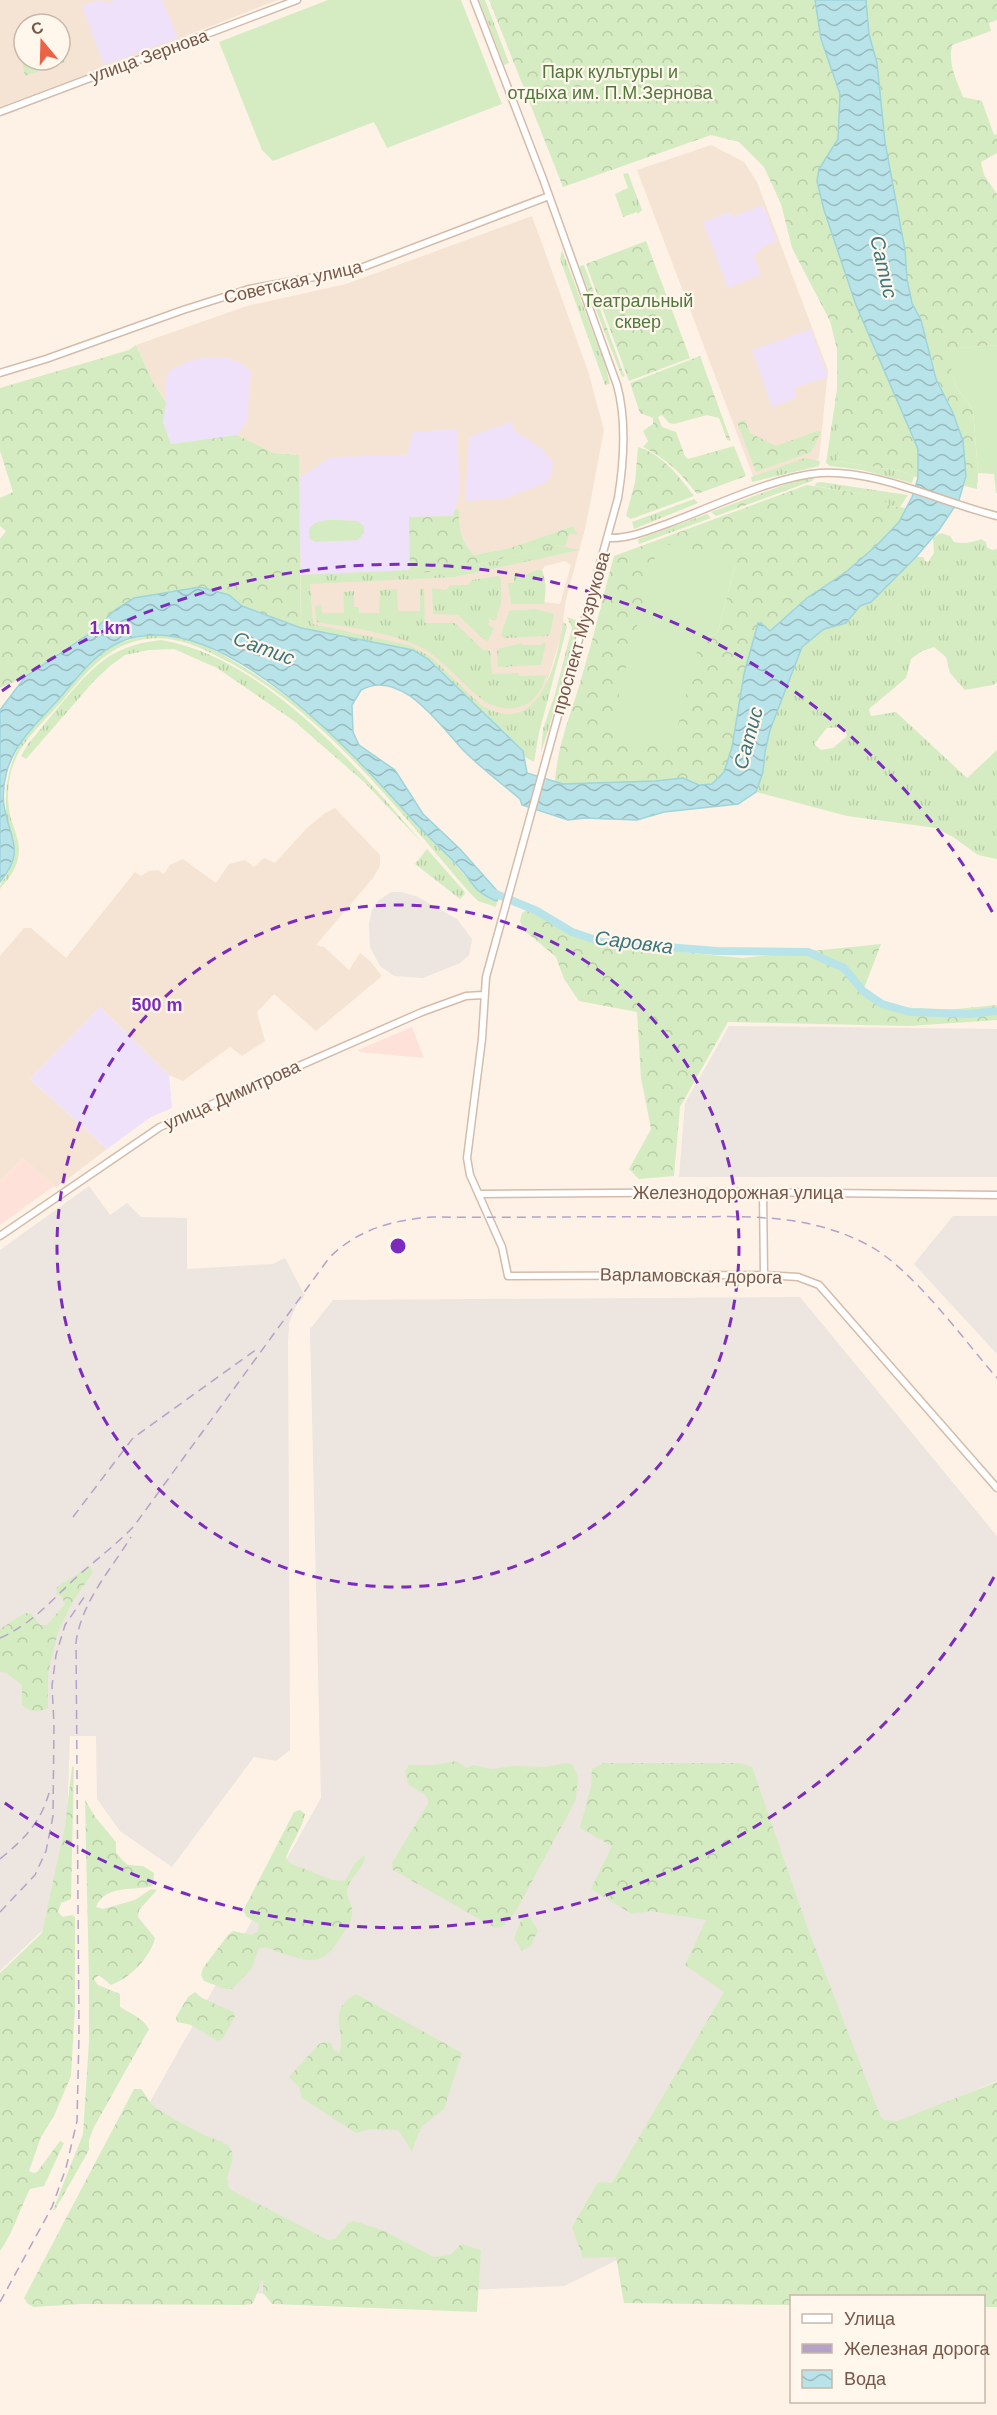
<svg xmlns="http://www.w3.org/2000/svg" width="997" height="2415" viewBox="0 0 997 2415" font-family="Helvetica,sans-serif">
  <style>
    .residential { fill: #f5e4d3; fill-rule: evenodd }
    .commercial { fill: #fee1d8 }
    .industrial { fill: #ede5df }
    .education { fill: #f0e1fa }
    .grass { fill: url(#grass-tufts); fill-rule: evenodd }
    .forest { fill: url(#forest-crowns); fill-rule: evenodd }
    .pitch { fill: #d5ecc2 }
    .water { fill: url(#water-waves); stroke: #9ed4da; stroke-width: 1.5 }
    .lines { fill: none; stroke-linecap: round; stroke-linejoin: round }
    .river { stroke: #b8e3e8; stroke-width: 8 }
    .secondary-casing { stroke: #d5bbaa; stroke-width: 9 }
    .secondary { stroke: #fff; stroke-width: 6 }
    .rail { stroke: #b5a2c8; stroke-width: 1.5; stroke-dasharray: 9 6; stroke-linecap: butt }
    .ring { fill: none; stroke: #7b2cbf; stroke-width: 3; stroke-dasharray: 10 8 }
    .labels { text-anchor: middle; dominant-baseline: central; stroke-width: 4.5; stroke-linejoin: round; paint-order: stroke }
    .street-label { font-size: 18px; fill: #775749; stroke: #fff7ec }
    .park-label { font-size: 18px; fill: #52783d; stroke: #fff7ec }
    .water-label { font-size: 20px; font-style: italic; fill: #3b767d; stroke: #fff7ec }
    .centre { fill: #7b2cbf; stroke: #fff7ec; stroke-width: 3 }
    .ring-label { font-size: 18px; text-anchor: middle; font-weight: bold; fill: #7b2cbf; stroke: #fff7ec; stroke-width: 4.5; stroke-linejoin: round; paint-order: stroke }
  </style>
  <defs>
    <pattern id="grass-tufts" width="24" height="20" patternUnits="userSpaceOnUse" patternTransform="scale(1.5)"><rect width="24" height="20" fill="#d5ecc2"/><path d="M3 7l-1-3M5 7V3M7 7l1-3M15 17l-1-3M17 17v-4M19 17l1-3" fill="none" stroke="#bacca8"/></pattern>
    <pattern id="forest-crowns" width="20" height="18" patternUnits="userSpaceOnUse" patternTransform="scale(1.5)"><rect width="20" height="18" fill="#d5ecc2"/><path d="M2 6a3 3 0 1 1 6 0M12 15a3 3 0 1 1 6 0" fill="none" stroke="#bacca8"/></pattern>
    <pattern id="water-waves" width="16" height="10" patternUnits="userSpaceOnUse" patternTransform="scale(1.5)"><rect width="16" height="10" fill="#b8e3e8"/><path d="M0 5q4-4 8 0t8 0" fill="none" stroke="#9abbbe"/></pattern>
  </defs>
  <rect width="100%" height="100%" fill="#fdf2e5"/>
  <path class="residential" d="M0,0h278l-90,35 -8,5 -180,67zM24,24h36v36h-36z
    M711,145l33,17 13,20 71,188 -9,89 -64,22 -118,-311z
    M532,216l56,155 16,59 -18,95 -20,74 -5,37 -14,46 -7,42 -17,27 -222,-123 -2,-173 -25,-2 -37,-18 -66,9 -5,-43 -13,-19 -17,-37 111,-39 99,-22zM458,526l8,20 8,9 36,-7 63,-22 4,8 -7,-2 -99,37zM565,561l6,4 -11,39 -16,-2 2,-16 -4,-16 3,-4z
    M335,808l45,47v11l-7,12 -57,67 8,2 25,23 11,-17 10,8 12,15 -66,55 -42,-37 -17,18 8,29 -23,15 -12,-9 -47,34 -14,-6 -69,-68 -70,72 77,70 -51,39 -33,-30 -23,23v-225l24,-28h7l35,30 69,-86 6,4 8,-5 9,-1 6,4 6,-9 13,-6 33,24 13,-19 16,-4 9,7 10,-9 11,5 32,-35 18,-15z"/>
  <path class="commercial" d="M412,1027l12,31 -64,-6 -2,-2z
    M23,1158l31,28 -54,39v-44z"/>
  <path class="industrial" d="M391,892h10l15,4 41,23 15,20 -3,16 -9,8 -37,15 -29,-2 -14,-10 -10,-19 -1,-23 3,-14 7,-10z
    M729,1026l268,3v148h-318l6,-74z
    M89,1186l21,29 17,-12 14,14 46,1v51l86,-5 12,-6 20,38 -8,8 -8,19 -1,19 2,408 -14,11 -22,-4 -82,110 -52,-36 -23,-32 -1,-63h-26l-3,85 -20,105 -47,45v-721z
    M953,1216h44v138l-83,-90z
    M800,1297l197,239v545l-115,49 -318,156 -98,4 -426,7 281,-499 -11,-469 23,-29z"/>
  <path class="education" d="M98,0l10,3 7,-3h47l16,38 -74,27 -22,-59z
    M763,205l14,36 -13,5 -10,10 7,19 -33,13 -25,-66 27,-10 2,5z
    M811,329l17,48 -34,11 2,10 -24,9 -20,-57z
    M210,357h16l15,6 10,9 -4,49 -10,14 -66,9 -8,-22 4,-50 22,-11z
    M511,422l5,10 26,17 8,10 3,3 -1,12 -6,9 -43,16 -38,2 4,-64z
    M457,429l3,63 -7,24 -44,1 1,53 -109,5 -3,-96 33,-22 76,-2 6,-23z
    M100,1007l69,68 3,33 -21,9 -44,32 -77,-70z"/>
  <path class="grass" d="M479,0h6l24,63 -5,2z
    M628,173l14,37 -4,4 -1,-2 -14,5 -8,-23 13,-6 -5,-14z
    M562,250l43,114 5,20 -5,1 -45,-126z
    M838,383l-1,78 64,10 13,5 -2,7 -50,-13 -32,-4 -4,-3z
    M805,458l15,3 -1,5 -67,16 -1,-5z
    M821,482l87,13 -8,12 -8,-1 -18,-10 -59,-10 1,-3z
    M694,499l4,4 -64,26 -2,-7z
    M707,514l4,4 -72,26 -1,-4 3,-2z
    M941,533l9,3 4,6c9,2 18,1 27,-3l5,3 1,5 5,3 5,-1v133l-4,3 -28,5 -15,-17 -4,-16 -12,-10 -12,4 -11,8 -5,19 -37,31 2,7 25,-4 71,66 30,-28v109l-19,-4 -25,-18 -17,-9 -89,-12 -91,-24 7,-20 2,-20 5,-22 32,-83 22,-18 22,-6 14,-17 11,-4 45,-45h7l2,4 3,1 6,-9 -1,-15zM844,727l3,9 -14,12 -12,2 -7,-6 13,-16z
    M554,545l26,5 -126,27 -144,7 3,40 96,21 22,12 49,47c58,38 77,-40 83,-82l3,2 1,3 -28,106 -5,29 -9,-5 -2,-6 -95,-92 -15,-9 -112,-22v-53l109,-5 6,3 54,-4 3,-3z
    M537,570h5c4,11 4,22 2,34h-33l-3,-21h6v-8h11z
    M498,576l3,3v24l-5,17 -7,-1 -1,6 6,3 -6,13 -5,-2 -25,-24 -25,-1 -1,-26 14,2 4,-5h18l4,-5z
    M424,588l1,35h30l28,27h7l2,24 26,-1 2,3 26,-1c-7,32 -34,41 -61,27 -18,-14 -39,-38 -56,-50 -30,-19 -78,-24 -113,-30l-1,-16 6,-1 1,8h22l-1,-21 11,-1v16h5v6h20l1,-23 17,-1 1,22h22v-22z
    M536,609l18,5 -4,20 -2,2 -44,2 -3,-3 8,-24z
    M567,617l11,4v6l-29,101 -8,24 2,-23 12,-35 17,-66z
    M152,634c36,1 63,15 93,34 38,24 75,52 107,84 32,32 60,68 92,101 14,13 35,42 53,48l-1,6 -18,-6 -9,-9c-72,-83 -140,-174 -238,-229 -29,-15 -57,-30 -91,-23 -35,8 -55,34 -77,60 -14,16 -33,33 -44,52 -12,22 -14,47 -7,70 4,12 9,23 6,36 -2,12 -10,21 -18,31 0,-9 5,-9 8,-16 2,-6 0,-17 -1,-23 0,-44 -7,-68 14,-108l72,-83 25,-16z
    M161,640c104,17 199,130 264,206l-61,-64 -70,-61 -77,-53 -43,-19 -25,1 -24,5 -15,11 -16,15 -68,78 -5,-3 7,-12c22,-25 53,-69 80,-87 15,-10 35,-15 53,-17z
    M543,642l3,1 -5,22 -43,2 -1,-18 25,-6 2,2h17z
    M427,849l37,42 1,3 -5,5 -45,-35z"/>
  <path class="forest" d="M489,0h326l6,39 19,55 -2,45 -21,42 7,29 32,95 62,144v29l-17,-7 -64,-10v-112l-7,-28 -38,-73 -11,-44 -17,-37 -25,-25 -28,-7 -148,52z
    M866,0h131v20l-8,3 2,8 -39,14c-4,20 4,34 11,52l19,4 12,34 3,-1v19l-16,9 3,13 13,19v151l-50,4 9,37 17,24 5,63 -1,16 -13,-3 2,-10 -3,-35 -10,-28 -17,-34 -16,-59 -8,-17 -5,-24 -2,-29 -20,-108 -8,-79 -8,-29z
    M60,47l5,15 -40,14 -5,-25 4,-1v10h36z
    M646,241l44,117 -61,23 -43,-117z
    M584,265l39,107 2,4 -3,1 -42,-108v-3z
    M136,345l17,37 13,20 -3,20 8,22 66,-9 37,18 25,2 2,173 -59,-22 -13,-11 -29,-8 -66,11 -19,12 -23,22 -59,42 -33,14v-149l6,-8 -6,-5v-28l13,-6 -13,-41v-63l129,-38z
    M700,356l31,85 -4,-1 -8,-22 -12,-3 -33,9 -5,-1 -7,-8 -4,2 4,10 14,5 9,24 3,3 46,-13 12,30 -49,18c-15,-20 -31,-36 -54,-47l5,-6 -5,-10 10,-7v-6l-13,-5 -10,-30z
    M745,420l5,13 26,13 41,-15 4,1 -10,20 -55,20 -19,-50z
    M638,447c24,7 42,30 56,49l-63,23 -5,-3 9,-34z
    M816,476l-4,5 -96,35 -5,-4 81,-30z
    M807,485l68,11 17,10 14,2 -7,14 -22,23 -31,27 -39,26 -38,33 -8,-8h-3l-14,51 -12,73 -7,25 -13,12 -13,1 -16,-7 -28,3 -92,3 -8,-2c2,-38 17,-70 27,-106 12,-40 21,-80 32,-120zM736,563l-19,71 -16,5z
    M455,509l4,1c-1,17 2,32 15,45l36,-7 63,-22 5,9 -8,-2 -5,13 -11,-1 -81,21 -2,3 -55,4 -6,-3 -1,-53 44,-1z
    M530,908l62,35 150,15 139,-14 -18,47 35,16 49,3 50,-5v15l-88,6 -181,-4 -48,85 -6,69 -35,3 -10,-10 22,-40 -10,-51 -4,-66 -58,-11 -15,-22 -8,-22 -31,-26 -5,-10 2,-8z
    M90,1566l3,6 -20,29 -15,31 -10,41v35c-9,5 -18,4 -26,-3v-20l-16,-12 -6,-1v-43l25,-16 7,1 8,11h7l18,-21 -3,-7 -6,-3 1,-7z
    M456,1761l11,7 6,-3 19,4 20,-3 34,1 20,-4 6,1 6,12 -2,23 -3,6 -57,106 -14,16 -7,1 -102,-58 -1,-7 37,-61 -3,-6 -18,-12 -3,-13 4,-6h27z
    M604,1763h137l11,4 56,162 72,186 4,5 13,1 100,-39v225h-13v-11h-192l-1,9 -167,-2 -8,-46 -33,1 -11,-31 26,-45 14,1 112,-191 -39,-27 21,-45 -56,-9 -18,3 -41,-25 21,-43 -32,-18 11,-42 1,-17z
    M74,1766l-3,133 -10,4 -3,9 5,5 9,-2 3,2v90l-4,69 -17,40 -13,21 -12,34 4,2 4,-1 23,-31 4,2 -20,43 -14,3c-11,21 -16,43 -30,62v-278l42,-40 23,-107 7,-59z
    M85,1800l11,18 20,24v10l7,9 5,4 15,1 11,7 -1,13c-18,5 -48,-2 -57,21l7,2 32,-9 16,-11 6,1 -18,20 -1,7 17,21c-5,20 -25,40 -44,47l-12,-10 -5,4 4,6 22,9v13c10,6 23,11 29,22l-55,98 -5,13v10l-34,60h-2l30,-76 6,-93v-59z
    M300,1810l5,4c-3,15 -14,29 -19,44l4,5 42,17 13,1 10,-18 10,-8c1,13 -16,21 -18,36 -1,8 6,14 5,22 0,10 -7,18 -12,25 -18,29 -29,24 -59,15 -9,-3 -13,-7 -22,-5l-7,20 -20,21h-7l-21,-8 -3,-6 2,-7 25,-33 5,-4 19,4 6,-4 1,-7 -12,-7 -4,-6 51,-99z
    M525,1911l13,19 -7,16 -9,5 -8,-13z
    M195,1992l7,6 31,14 2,4 -12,22 -5,3 -27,-16 -14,-3 -1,-5 12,-20z
    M356,1994l106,59 -18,56 -23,18 -9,24 -14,-21 -28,-1 -14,4 -54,-35 -3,-11 -10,-10 30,-33 6,-2 6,1 3,7 5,3c9,-21 -15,-41 17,-59z
    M134,2089h7c4,5 9,14 14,18 14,10 34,20 49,28 8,4 19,5 25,12 12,13 -10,29 2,43l97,50 7,-1 13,-16 6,-2 28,9 52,27 16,-2 11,-11 20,6 -4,62 -205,-8 -9,-11v-14c-6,8 -5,17 -11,25l-8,1 -163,-1 -47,3 -6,-3 -4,-6z"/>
  <path class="pitch" d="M328,0h133l41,104 -115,44 -13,-26 -101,39 -11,-11 -43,-108z
    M997,345v148h-1l-2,-19 -16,-1 -5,-63 -17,-24 -10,-37z
    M357,521l7,5v7l-6,7 -43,2 -5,-3c-8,-25 32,-18 47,-18z
    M659,542l77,21 -19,71 -17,5 -28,110 -63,-16z"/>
  <path class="water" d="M815,0h51l3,34 8,29 8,79 20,108 2,29 5,24 9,17 15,59 17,34 10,28 3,35 -7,24 -20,30 -23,27 -45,45 -11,4 -14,17 -22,6 -22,18 -32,83 -5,22 -2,20 -7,20 -18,12 -74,8 -27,8 -52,-2 -17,2 -46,-15 -2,-6c-19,-16 -39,-31 -56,-48 -23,-24 -63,-84 -103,-61l-9,15 1,27 6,13 36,25 28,44 37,35 39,44 -2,8 -3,-1c-24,-11 -20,-18 -35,-33 -16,-17 -33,-32 -48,-49 -58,-65 -194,-217 -291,-176 -27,12 -44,38 -63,59 -12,13 -25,26 -36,41 -13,18 -20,42 -17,64 6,34 22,45 -4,76v-172l25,-33 67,-45 23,-22 19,-12 66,-11 29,8 13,11 59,22 112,22 15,9 95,92 4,22 36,11 92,-3 28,-3 16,7 13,-1 12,-12 8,-25 12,-73 14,-51h3l9,8 37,-33 39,-26 31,-27 22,-23 13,-25 6,-19v-29l-62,-144 -32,-95 -7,-29 2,-12 19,-30 2,-45 -19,-55z"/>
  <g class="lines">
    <path class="river" d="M489,891l48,20 35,21 30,10 115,9 91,1 36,16 19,23 19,13 28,8 59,2 28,-3"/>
    <defs>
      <path id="secondary" d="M474,0l69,179 74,206c10,36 7,76 1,113l-132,479 -4,62 -15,119 3,17 32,72 6,29 256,-1 34,2 21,8 178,203
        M0,112l297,-112
        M0,373l46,-14 137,-49 66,-21 109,-20 191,-73
        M608,538c21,1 41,-8 61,-15 46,-17 104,-46 151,-50 56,-4 123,30 177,43
        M763,1192l1,83
        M479,1194l266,-2 252,3
        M0,1236l160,-109 262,-115 44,-16 17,-1"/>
    </defs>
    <use href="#secondary" class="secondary-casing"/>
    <use href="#secondary" class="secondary"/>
    <path class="rail" d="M73,1517l60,-79 124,-89
      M0,1638c34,-15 52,-39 79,-63 19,-17 38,-31 55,-49l195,-268c29,-29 64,-38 103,-41 79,1 158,-1 237,0 69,0 135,-6 199,28 45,24 95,94 129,133
      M0,1859c24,-20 40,-35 49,-66
      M0,1912l35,-37 11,-24 7,-35 1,-92 -2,-38 4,-31 9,-30 22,-32
      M0,2302l52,-95 14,-39 11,-47 2,-87 -3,-392c6,-41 34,-71 55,-105"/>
  </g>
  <g class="ring">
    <circle cx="398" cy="1246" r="341"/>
    <path d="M994 1577A682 682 0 0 1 2 1801M2 691A682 682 0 0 1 994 915"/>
  </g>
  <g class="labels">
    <g class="street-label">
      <text transform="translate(149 56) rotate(-20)">улица Зернова</text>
      <text transform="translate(293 282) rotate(-13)">Советская улица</text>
      <text transform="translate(581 633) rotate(-74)">проспект Музрукова</text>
      <text transform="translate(232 1095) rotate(-24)">улица Димитрова</text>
      <text x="738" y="1193">Железнодорожная улица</text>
      <text transform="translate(691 1276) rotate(1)">Варламовская дорога</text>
    </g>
    <g class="park-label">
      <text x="610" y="72">Парк культуры и<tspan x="610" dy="21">отдыха им. П.М.Зернова</tspan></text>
      <text x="638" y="301">Театральный<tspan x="638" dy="21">сквер</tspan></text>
    </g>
    <g class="water-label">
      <text transform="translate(884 267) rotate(77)">Сатис</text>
      <text transform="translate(264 648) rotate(20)">Сатис</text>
      <text transform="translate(748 738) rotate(-75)">Сатис</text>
      <text transform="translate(634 942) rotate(7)">Саровка</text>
    </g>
  </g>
  <circle cx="398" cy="1246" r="9" class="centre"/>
  <g class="ring-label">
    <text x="110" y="634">1 km</text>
    <text x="157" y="1011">500 m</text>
  </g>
  <rect x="790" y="2295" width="195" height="108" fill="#fff7ec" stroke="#c9b7ab" stroke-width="1.5"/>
  <rect x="802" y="2314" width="30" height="9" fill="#ffffff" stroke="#c9b7ab" stroke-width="1.5"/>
  <text x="844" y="2325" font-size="18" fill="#775749">Улица</text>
  <rect x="802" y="2344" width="30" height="9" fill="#b5a2c8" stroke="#c9b7ab" stroke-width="1.5"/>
  <text x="844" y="2355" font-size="18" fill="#775749">Железная дорога</text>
  <rect x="802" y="2370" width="30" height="18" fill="url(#water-waves)" stroke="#c9b7ab" stroke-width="1.5"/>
  <text x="844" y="2385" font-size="18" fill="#775749">Вода</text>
  <g transform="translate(42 42) rotate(341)"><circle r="28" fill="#fff7ec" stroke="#c9b7ab" stroke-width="1.5"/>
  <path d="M0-4.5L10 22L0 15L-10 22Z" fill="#ec6245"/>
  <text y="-9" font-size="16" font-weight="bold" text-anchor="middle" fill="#775749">С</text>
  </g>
</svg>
